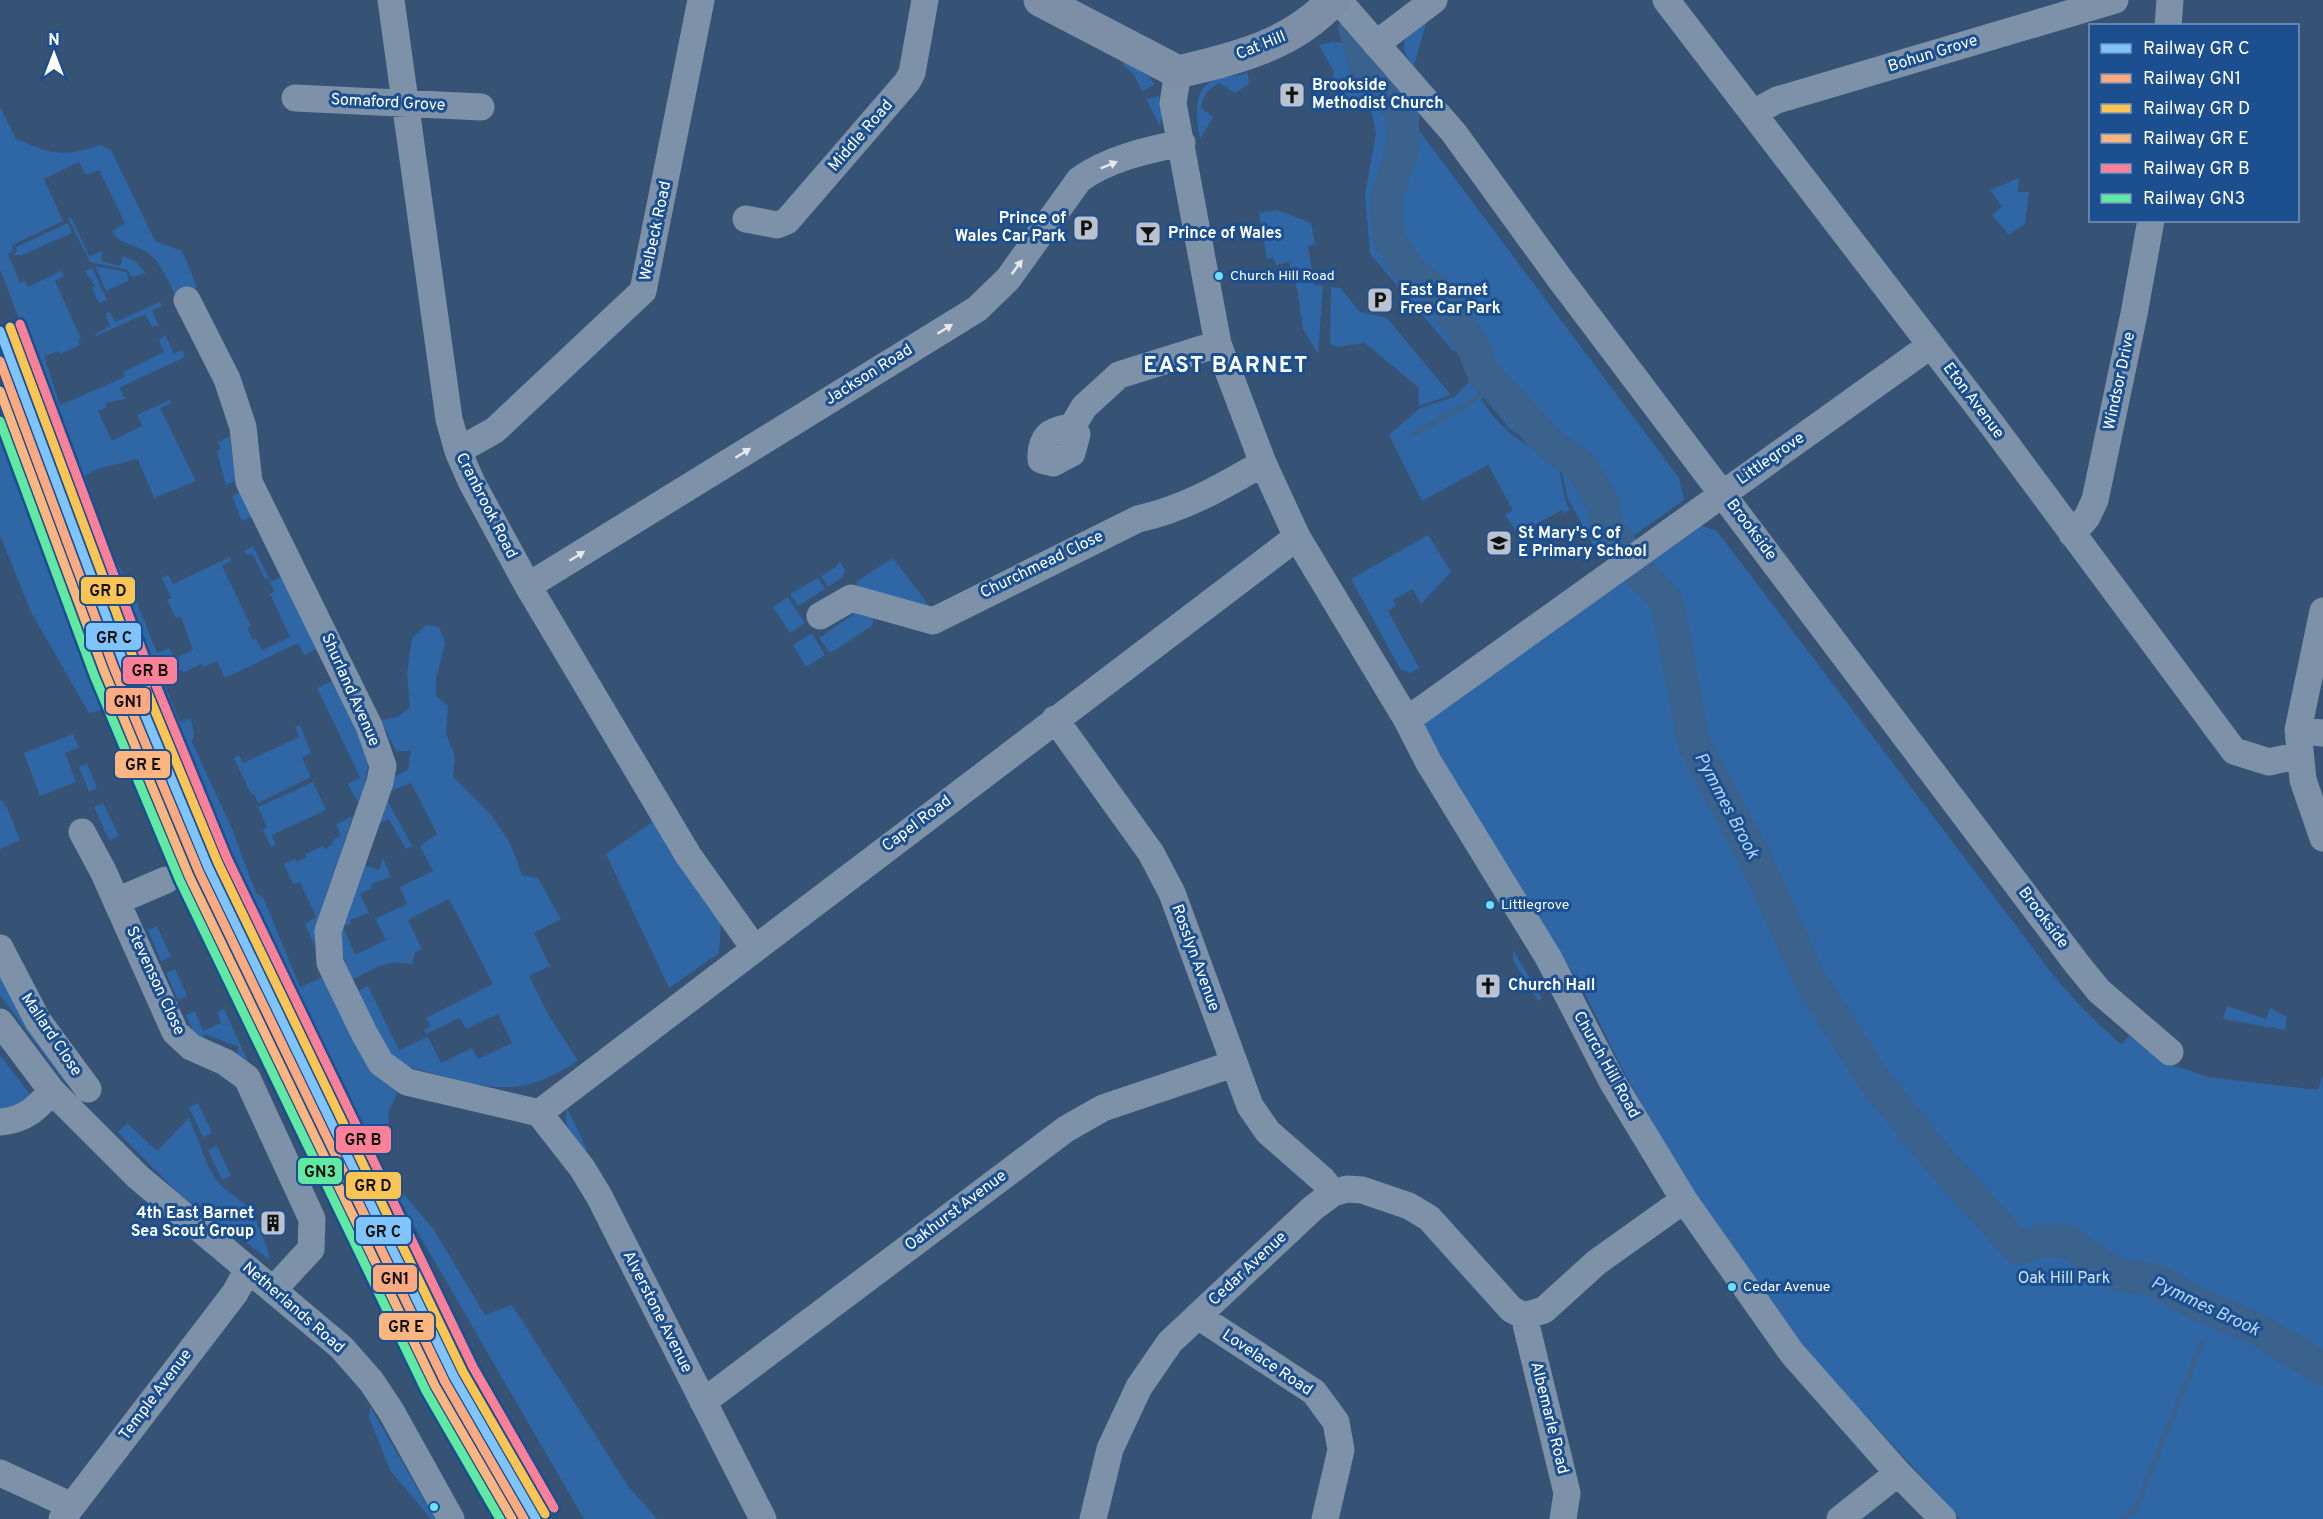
<svg xmlns="http://www.w3.org/2000/svg" width="2323" height="1519" viewBox="0 0 2323 1519" font-family="Overpass,sans-serif">
  <style>
    .green { fill: #2f66a5 }
    .lines { fill: none; stroke-linecap: round; stroke-linejoin: round }
    .stream { stroke: #3b618d; stroke-width: 5 }
    .river { stroke: #3b618d; stroke-width: 33 }
    .minor { stroke: #7d92a8; stroke-width: 27 }
    .major { stroke: #7d8ea7; stroke-width: 33 }
    .rail-1-casing { stroke: #1b4f8f; stroke-width: 14 }
    .rail-2-casing { stroke: #1b4f8f; stroke-width: 14 }
    .rail-3-casing { stroke: #1b4f8f; stroke-width: 14 }
    .rail-4-casing { stroke: #1b4f8f; stroke-width: 14 }
    .rail-5-casing { stroke: #1b4f8f; stroke-width: 14 }
    .rail-6-casing { stroke: #1b4f8f; stroke-width: 14 }
    .rail-1 { stroke: #80c4ff; stroke-width: 9 }
    .rail-2 { stroke: #ffa980; stroke-width: 9 }
    .rail-3 { stroke: #fcc553; stroke-width: 9 }
    .rail-4 { stroke: #ffb580; stroke-width: 9 }
    .rail-5 { stroke: #ff8098; stroke-width: 9 }
    .rail-6 { stroke: #60e9a3; stroke-width: 9 }
    .oneway { fill: #e5e9ee }
    .bus-dot { fill: #6ddff8; stroke: #1b4f8f; stroke-width: 2 }
    .labels { text-anchor: middle; dominant-baseline: central; stroke-width: 6; stroke-linejoin: round; paint-order: stroke }
    .bus-label { font-size: 14px; fill: #fff; stroke: #1b4f8f; text-anchor: start }
    .street-label { font-size: 16px; fill: #fff; stroke: #1b4f8f }
    .poi-label { font-size: 16px; font-weight: bold; fill: #fff; stroke: #1b4f8f; text-anchor: start }
    .park-label { font-size: 16px; fill: #cfe3fa; stroke: #1b4f8f }
    .water-label { font-size: 18px; font-style: italic; fill: #b5d3f5; stroke: #1b4f8f }
    .district-label { font-size: 22px; font-weight: bold; letter-spacing: 1.5px; fill: #fff; stroke: #1b4f8f }
    .line-badge { stroke: #1b4f8f; stroke-width: 2 }
    .pale-badge-label { font-size: 16px; text-anchor: middle; font-weight: bold; fill: #111 }
  </style>
  <rect width="100%" height="100%" fill="#365274"/>
  <path class="green" d="M1428,16l-14,50c-21,-23 -6,-34 14,-50z
    M1333,42l17,1 11,10 318,425 5,22 -83,59 -34,-62 -4,-21 -9,-17 -44,-30 -32,-39 -4,-18 4,-4 -17,-22 -7,6 -84,-98 -5,-60 11,-61 -5,-23h-17l-22,-30 2,-8 -15,-27z
    M1125,62l25,15 4,8 -12,6 -8,-16 -12,-11z
    M1248,73l1,11 -14,9 -16,-10c-11,7 -16,12 -18,25l12,9 -13,22c-4,-22 -9,-55 20,-61 9,-2 18,-2 28,-5z
    M1159,96l3,19 -2,11 -14,-27z
    M0,107l16,32c38,15 43,19 84,6l11,5 44,91 27,10 15,36 -21,10c-8,-15 -14,-34 -28,-44 -13,-9 -29,-8 -36,-22l13,-8 -26,-53 -13,5 -7,-13 -35,17 19,42 -51,24 1,6 -5,3 12,29 5,-2 3,6 33,-16 3,5 -9,5 26,58 -3,1 2,5 -20,9 -1,-3 -15,5 16,49 65,-28 -2,-5 41,-20 -5,-12 6,-5 9,19 8,-4 3,7 -66,31 6,11 -19,4v4l-8,4 14,30 30,-15 -5,-11 32,-15 2,3 -11,5 36,73 -42,17 -16,-39 -41,10 -12,7 27,78 22,41 23,58 12,-5 6,10 18,-8 -12,-33 -5,1 -9,-18 4,-2 -9,-20 6,-3 5,9 57,-27 1,4 -9,5 29,60 -4,2 6,12 3,-1 6,11 28,-13 -20,-43 4,-3 -6,-13 -3,1 -13,-26 -5,2 -3,-4 9,-5 18,36 10,-5 36,72 -13,6 -6,-12 -73,35 -8,-17 -14,6 -2,-3 -18,9 -2,-3 -18,11 17,41 11,-3 3,14 -2,9 40,87 24,64 7,4 37,90 21,-9 13,11 65,100 -10,21 -1,25 -16,21 -163,-331 -131,-335 -2,-7 3,-5 -79,-209z
    M2019,178l-1,14h11l-4,32 -16,11 -17,-20 10,-9 -12,-16z
    M1277,210l34,13 4,21 -7,2 6,39 9,1 -5,68 -15,-25 -5,-36 -9,-31 -13,3 -3,-7 -6,1 -8,-46z
    M71,217l18,39 14,-5 -2,10 19,5 3,-10 12,5 11,12 -14,4 -4,-7 -38,-8 -22,-44z
    M68,223l4,10 -50,22h-10l5,-3 -1,-5z
    M95,266l32,6 1,9 -22,10z
    M92,268l15,32 -8,3 -7,-15 3,-2 -10,-15z
    M1331,287l9,1 20,24 27,6 64,77 -32,11 -1,-19 -53,-44 -28,4 -7,-4z
    M160,302l2,4 -10,4 6,15 -6,2 -7,-13 -49,22 -1,-2 15,-8 -5,-12 5,-2 5,10z
    M1473,378c6,27 31,53 54,67 8,4 19,8 25,14 13,13 8,36 18,51l-6,3 -2,-3 -44,24 -13,-19 8,-5 -25,-45 -66,36 -33,-66 31,-27 34,-11z
    M0,428l106,281 -17,4 -58,-101 -31,-77z
    M230,436l3,25 5,19 -12,5 -9,-34 4,-2 -3,-7z
    M242,492l10,24 -10,5 -10,-25z
    M1702,526l15,5 337,445c21,25 43,48 68,69l7,-10 41,29 38,13 110,13 5,-15v444h-363l-151,-166 -112,-153 -72,-126 -43,-86 -166,-266z
    M1428,535l23,37 -30,32 -8,-15 -20,11 3,6 -8,5 31,57 -9,5 -10,-4 -49,-90z
    M893,558l37,49 -74,-19 1,-7z
    M840,561l5,9 -2,7 -15,10 -7,-11 15,-9z
    M818,578l7,11 -27,17 -8,-12z
    M788,597l17,26 -15,10 -17,-26z
    M855,613l19,3 -2,10 -42,27 -11,-15z
    M426,625l13,2 6,16 -9,36v17l12,10 -2,28 9,22 -2,21 39,39 19,29 11,30 16,3 23,41 -27,14 16,33 -21,10 19,38 30,47c-56,35 -78,30 -140,14 -14,-4 -31,-7 -42,-17 -19,-16 -28,-45 -39,-67l11,-5 31,64 29,-13 13,26 31,-15 6,11 34,-16 -14,-29 -32,15 -6,-11 -34,16 -2,-4 7,-4 -5,-8 67,-34 -44,-85 -41,21 14,29 -7,3 -3,13c-23,-8 -40,5 -60,15 -22,-49 -5,-68 12,-115l15,5 4,-12 8,19 -20,7 1,4 -12,6 9,19 -19,7 1,3 -8,4 12,28 31,-15 -11,-21 32,-15 -7,-17 33,-16 -13,-25 17,-12 -26,-51 -22,9 4,-15 15,-7 3,-19h-15l-15,-31 17,-3 12,-10 -3,-33 5,-36z
    M812,633l13,22 -19,12 -13,-22z
    M332,681c11,21 36,58 36,81 0,15 -5,28 -10,41l-10,-19 12,-7 -43,-89z
    M300,725l11,28 -9,5 9,19 -53,26 -4,-9h-3l-17,-36 5,-3 4,8 56,-26 -4,-10z
    M73,734l6,14 -14,5 11,29 -36,14 -16,-43z
    M87,764l10,24 -8,4 -10,-25z
    M313,782l13,28 -54,25 4,10 -5,2 -8,-17 4,-3 -9,-20z
    M386,798l26,48 -6,3 -17,-30 -11,5z
    M0,799l7,9 13,32 -20,9z
    M103,803l16,33 -10,4 -15,-33z
    M353,816l-35,103 -4,26 -9,-21 11,-7 -16,-35 -7,2 -9,-20 11,-5 2,3 10,-5 -2,-3 18,-8 2,3 8,-5 -1,-3 9,-5 -5,-12z
    M654,821l67,103 -2,29 -50,35 -63,-134z
    M157,926l14,31 -10,4 -13,-31z
    M1513,950l29,48 -4,3 -25,-41z
    M0,963l77,131 -15,-15 -62,-84z
    M175,969l12,27 -9,4 -12,-27z
    M2227,1006l39,13 4,-11 17,9 -2,13 -62,-11z
    M224,1009l33,72 -23,-21 5,-13 -34,-13 -5,12 -14,-31 9,-4 8,20 18,-8 -4,-11z
    M0,1055l35,46 -35,15z
    M198,1103l14,30 -9,4 -14,-30z
    M567,1108l21,44c-16,-14 -25,-22 -21,-44z
    M189,1118l20,50 10,16 31,24 16,36 4,16 -92,-67 -60,-61 9,-9 30,28z
    M217,1146l14,30 -9,4 -14,-30z
    M377,1162l57,68 51,85 26,-10 6,8 111,173 29,33h-73z
    M370,1406l65,113h-4l-41,-49 -21,-53z"/>
  <g class="lines">
    <path class="stream" d="M1414,434l82,-47
      M2122,1519l13,-9 67,-168"/>
    <path class="river" d="M1355,29l12,41 36,43 -1,37 -16,50 3,39 22,34 27,19 36,57 9,24 69,73 29,20 21,36 6,26 29,41 30,33 27,142 62,116 54,120 67,104 62,76 79,88 28,-8 23,2 23,18 28,15 35,5 44,25 54,22 70,42"/>
    <path class="minor" d="M391,0l58,419 9,32 14,32 56,103 160,269 66,93
      M1338,0l116,133 106,146 517,685 22,27 71,61
      M1666,0l327,426 241,325 35,11 31,-7
      M2168,26l2,-26
      M1376,44l58,-44
      M1178,72l-5,31 45,241 45,119 34,74 110,183 22,43 119,194 65,126 71,117 108,153 106,120 45,46
      M295,98l186,9
      M1753,113l24,-13 338,-100
      M746,219l31,6 10,-4 120,-139 5,-9 13,-73
      M187,300l40,79 16,48 6,55 120,244 14,40 -3,16 -52,149 2,32 34,70 17,30 26,19 132,31
      M1072,427l12,-20 35,-32 99,-31
      M1072,427l5,7 -5,19 -19,10 -12,-3c-1,-23 8,-30 31,-33z
      M458,451l37,-21 148,-139 58,-291
      M2072,534l15,-17 8,-17 39,-186 17,-94
      M528,586l449,-277 31,-30 71,-99c28,-21 68,-30 103,-37
      M2323,611l-25,119 5,50 20,58
      M820,616l31,-18 82,23 205,-102c46,-10 84,-32 125,-56
      M1055,719l96,134 21,40 78,213 18,26 55,48 10,13
      M1407,720l524,-375
      M2298,730l25,3
      M82,832l21,39 72,161 16,15 34,15 22,16 65,141 -1,30 -38,41
      M117,901l49,-21
      M0,948l38,73 50,68
      M0,1022l52,69 86,86 203,170 30,34 20,30 60,108
      M539,1113l758,-576
      M539,1113l43,55 17,28 164,323
      M0,1122c25,-2 36,-13 52,-31
      M1198,1316l116,76 22,30 5,28 -16,69
      M1524,1316l43,177 -4,26
      M703,1402l363,-273 37,-21 130,-44
      M0,1473l72,33
      M62,1519l173,-226 13,-24
      M1093,1519l17,-70 29,-62 31,-45 143,-134 20,-15 14,-4 15,1 47,16 20,12 82,91 13,7 20,-6 53,-48 87,-62
      M1840,1519l58,-46"/>
    <path class="major" d="M1040,0l138,72c56,-13 115,-27 155,-72"/>
    <defs>
      <path id="rail-1" d="M0,331l124,333 84,203 246,510 82,142"/>
      <path id="rail-2" d="M0,361l114,307 85,204 246,510 79,137"/>
      <path id="rail-3" d="M10,327l124,333 84,203 245,509 82,142"/>
      <path id="rail-4" d="M0,391l104,280 85,205 246,510 77,133"/>
      <path id="rail-5" d="M20,324l124,332 83,202 246,509 81,141"/>
      <path id="rail-6" d="M0,421l94,254 86,206 246,510 74,128"/>
    </defs>
    <use href="#rail-1" class="rail-1-casing"/>
    <use href="#rail-2" class="rail-2-casing"/>
    <use href="#rail-3" class="rail-3-casing"/>
    <use href="#rail-4" class="rail-4-casing"/>
    <use href="#rail-5" class="rail-5-casing"/>
    <use href="#rail-6" class="rail-6-casing"/>
    <use href="#rail-1" class="rail-1"/>
    <use href="#rail-2" class="rail-2"/>
    <use href="#rail-3" class="rail-3"/>
    <use href="#rail-4" class="rail-4"/>
    <use href="#rail-5" class="rail-5"/>
    <use href="#rail-6" class="rail-6"/>
  </g>
  <defs><path id="oneway-solid" d="M-6-.8H1V-3.2L6.5 0L1 3.2V.8H-6Z" transform="scale(1.5)"/></defs>
  <g class="oneway">
    <use href="#oneway-solid" transform="translate(1109 165) rotate(-22)"/>
    <use href="#oneway-solid" transform="translate(1017 267) rotate(-53)"/>
    <use href="#oneway-solid" transform="translate(945 329) rotate(-32)"/>
    <use href="#oneway-solid" transform="translate(743 453) rotate(-32)"/>
    <use href="#oneway-solid" transform="translate(577 556) rotate(-32)"/>
  </g>
  <defs>
    <symbol id="church-square" viewBox="-11 -11 22 22"><rect x="-9" y="-9" width="18" height="18" rx="4" fill="#b9c2ce" stroke="#1b4f8f"/><path d="M-1.2-6h2.4v3.5h3.3v2.4h-3.3V6h-2.4V-.1h-3.3v-2.4h3.3Z" fill="#111"/></symbol>
    <symbol id="parking-square" viewBox="-11 -11 22 22"><rect x="-9" y="-9" width="18" height="18" rx="4" fill="#b9c2ce" stroke="#1b4f8f"/><path d="M-3.5-5.5H1a3.5 3.5 0 0 1 0 7H-1V5.5H-3.5ZM-1-3.4V-.6H.8a1.4 1.4 0 0 0 0-2.8Z" fill="#111"/></symbol>
    <symbol id="bar-square" viewBox="-11 -11 22 22"><rect x="-9" y="-9" width="18" height="18" rx="4" fill="#b9c2ce" stroke="#1b4f8f"/><path d="M-6-5H6L.8 .8V4.5H3.5V6h-7V4.5H-.8V.8Z" fill="#111"/></symbol>
    <symbol id="school-square" viewBox="-11 -11 22 22"><rect x="-9" y="-9" width="18" height="18" rx="4" fill="#b9c2ce" stroke="#1b4f8f"/><path d="M0-5L7-2L0 1L-7-2ZM-4 1L0 2.5L4 1V4Q0 6-4 4Z" fill="#111"/></symbol>
    <symbol id="building-square" viewBox="-11 -11 22 22"><rect x="-9" y="-9" width="18" height="18" rx="4" fill="#b9c2ce" stroke="#1b4f8f"/><path d="M-4-6H4V6H1V3H-1V6H-4ZM-2.5-4.3h1.7v1.8h-1.7ZM.8-4.3h1.7v1.8H.8ZM-2.5-1h1.7V.8h-1.7ZM.8-1h1.7V.8H.8Z" fill="#111"/></symbol>
  </defs>
  <g fill-rule="evenodd">
    <use href="#church-square" x="1277" y="80" width="30" height="30"/>
    <use href="#parking-square" x="1071" y="213" width="30" height="30"/>
    <use href="#bar-square" x="1133" y="219" width="30" height="30"/>
    <use href="#parking-square" x="1365" y="285" width="30" height="30"/>
    <use href="#school-square" x="1484" y="528" width="30" height="30"/>
    <use href="#church-square" x="1473" y="971" width="30" height="30"/>
    <use href="#building-square" x="258" y="1208" width="30" height="30"/>
  </g>
  <g class="bus-dot">
    <circle cx="1219" cy="276" r="5"/>
    <circle cx="1490" cy="905" r="5"/>
    <circle cx="1732" cy="1287" r="5"/>
    <circle cx="434" cy="1507" r="5"/>
  </g>
  <g class="labels">
    <g class="bus-label">
      <text x="1230" y="276">Church Hill Road</text>
      <text x="1501" y="905">Littlegrove</text>
      <text x="1743" y="1287">Cedar Avenue</text>
    </g>
    <g class="street-label">
      <text transform="translate(1261 46) rotate(-22)">Cat Hill</text>
      <text transform="translate(1933 54) rotate(-17)">Bohun Grove</text>
      <text transform="translate(388 103) rotate(3)">Somaford Grove</text>
      <text transform="translate(861 136) rotate(-49)">Middle Road</text>
      <text transform="translate(656 231) rotate(-78)">Welbeck Road</text>
      <text transform="translate(869 375) rotate(-32)">Jackson Road</text>
      <text transform="translate(2120 381) rotate(-78)">Windsor Drive</text>
      <text transform="translate(1973 401) rotate(53)">Eton Avenue</text>
      <text transform="translate(1771 459) rotate(-35)">Littlegrove</text>
      <text transform="translate(486 506) rotate(63)">Cranbrook Road</text>
      <text transform="translate(1751 530) rotate(53)">Brookside</text>
      <text transform="translate(1042 565) rotate(-26)">Churchmead Close</text>
      <text transform="translate(350 690) rotate(66)">Shurland Avenue</text>
      <text transform="translate(917 824) rotate(-37)">Capel Road</text>
      <text transform="translate(2043 918) rotate(53)">Brookside</text>
      <text transform="translate(1195 958) rotate(70)">Rosslyn Avenue</text>
      <text transform="translate(155 981) rotate(65)">Stevenson Close</text>
      <text transform="translate(51 1035) rotate(56)">Mallard Close</text>
      <text transform="translate(1606 1065) rotate(61)">Church Hill Road</text>
      <text transform="translate(956 1211) rotate(-37)">Oakhurst Avenue</text>
      <text transform="translate(1248 1269) rotate(-43)">Cedar Avenue</text>
      <text transform="translate(293 1308) rotate(41)">Netherlands Road</text>
      <text transform="translate(657 1312) rotate(63)">Alverstone Avenue</text>
      <text transform="translate(1267 1363) rotate(34)">Lovelace Road</text>
      <text transform="translate(156 1395) rotate(-53)">Temple Avenue</text>
      <text transform="translate(1549 1418) rotate(76)">Albemarle Road</text>
    </g>
    <g class="poi-label">
      <text x="1312" y="86">Brookside<tspan x="1312" dy="18">Methodist Church</tspan></text>
      <text x="1066" y="219" text-anchor="end">Prince of<tspan x="1066" dy="18">Wales Car Park</tspan></text>
      <text x="1168" y="234">Prince of Wales</text>
      <text x="1400" y="291">East Barnet<tspan x="1400" dy="18">Free Car Park</tspan></text>
      <text x="1518" y="534">St Mary's C of<tspan x="1518" dy="18">E Primary School</tspan></text>
      <text x="1508" y="986">Church Hall</text>
      <text x="254" y="1214" text-anchor="end">4th East Barnet<tspan x="254" dy="18">Sea Scout Group</tspan></text>
    </g>
    <g class="park-label">
      <text x="2064" y="1279">Oak Hill Park</text>
    </g>
    <g class="water-label">
      <text transform="translate(1726 806) rotate(62)">Pymmes Brook</text>
      <text transform="translate(2205 1307) rotate(25)">Pymmes Brook</text>
    </g>
    <g class="district-label">
      <text x="1226" y="366">EAST BARNET</text>
    </g>
  </g>
  <g class="line-badge">
    <rect x="80" y="576" width="56" height="29" rx="6" fill="#fcc553"/>
    <rect x="85" y="622" width="57" height="29" rx="6" fill="#80c4ff"/>
    <rect x="122" y="656" width="56" height="29" rx="6" fill="#ff8098"/>
    <rect x="105" y="687" width="46" height="28" rx="6" fill="#ffa980"/>
    <rect x="114" y="750" width="57" height="29" rx="6" fill="#ffb580"/>
    <rect x="335" y="1125" width="57" height="29" rx="6" fill="#ff8098"/>
    <rect x="297" y="1157" width="46" height="28" rx="6" fill="#60e9a3"/>
    <rect x="345" y="1171" width="57" height="29" rx="6" fill="#fcc553"/>
    <rect x="355" y="1216" width="57" height="29" rx="6" fill="#80c4ff"/>
    <rect x="372" y="1264" width="46" height="29" rx="6" fill="#ffa980"/>
    <rect x="378" y="1312" width="57" height="29" rx="6" fill="#ffb580"/>
  </g>
  <g class="pale-badge-label">
    <text x="108" y="596">GR D</text>
    <text x="114" y="643">GR C</text>
    <text x="150" y="676">GR B</text>
    <text x="128" y="707">GN1</text>
    <text x="143" y="770">GR E</text>
    <text x="363" y="1145">GR B</text>
    <text x="320" y="1177">GN3</text>
    <text x="373" y="1191">GR D</text>
    <text x="383" y="1237">GR C</text>
    <text x="395" y="1284">GN1</text>
    <text x="406" y="1332">GR E</text>
  </g>
  <rect x="2089" y="24" width="210" height="198" fill="#1b4f8f" stroke="#7695bc" stroke-width="1.5"/>
  <rect x="2101" y="44" width="30" height="9" fill="#80c4ff" stroke="#7695bc" stroke-width="1.5"/>
  <text x="2143" y="54" font-size="18" fill="#ffffff">Railway GR C</text>
  <rect x="2101" y="74" width="30" height="9" fill="#ffa980" stroke="#7695bc" stroke-width="1.5"/>
  <text x="2143" y="84" font-size="18" fill="#ffffff">Railway GN1</text>
  <rect x="2101" y="104" width="30" height="9" fill="#fcc553" stroke="#7695bc" stroke-width="1.5"/>
  <text x="2143" y="114" font-size="18" fill="#ffffff">Railway GR D</text>
  <rect x="2101" y="134" width="30" height="9" fill="#ffb580" stroke="#7695bc" stroke-width="1.5"/>
  <text x="2143" y="144" font-size="18" fill="#ffffff">Railway GR E</text>
  <rect x="2101" y="164" width="30" height="9" fill="#ff8098" stroke="#7695bc" stroke-width="1.5"/>
  <text x="2143" y="174" font-size="18" fill="#ffffff">Railway GR B</text>
  <rect x="2101" y="194" width="30" height="9" fill="#60e9a3" stroke="#7695bc" stroke-width="1.5"/>
  <text x="2143" y="204" font-size="18" fill="#ffffff">Railway GN3</text>
  <g transform="translate(54 54)" stroke="#1b4f8f" stroke-width="4.5" paint-order="stroke">
  <path d="M0-4.5L10 22L0 15L-10 22Z" fill="#ffffff"/>
  <text y="-9" font-size="16" font-weight="bold" text-anchor="middle" fill="#ffffff">N</text>
  </g>
</svg>
